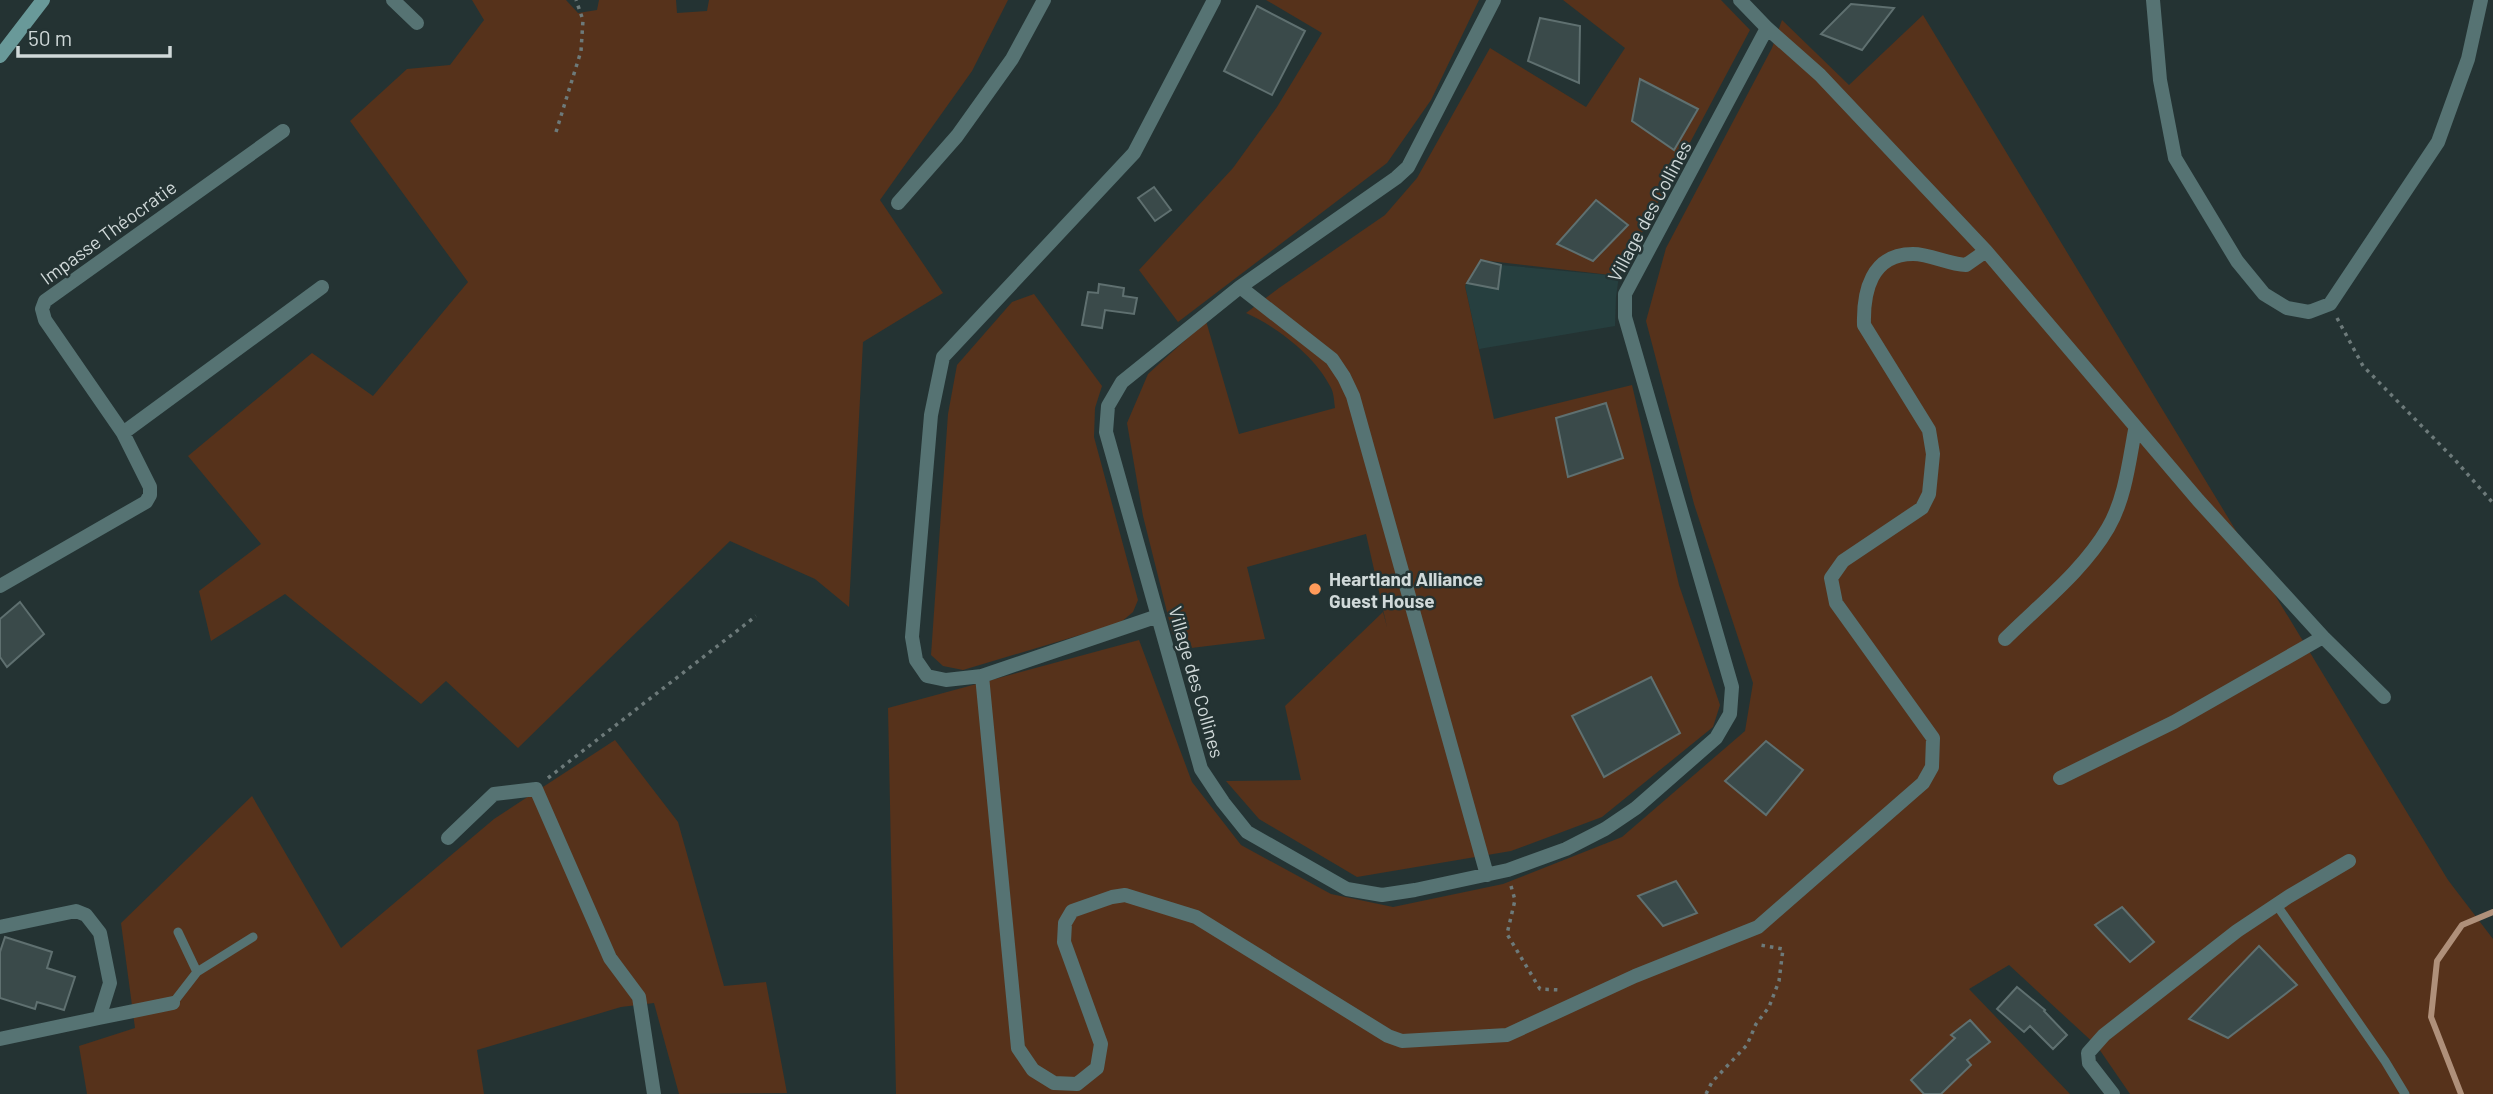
<svg xmlns="http://www.w3.org/2000/svg" width="2493" height="1094" viewBox="0 0 2493 1094" font-family="Barlow,sans-serif">
  <style>
    .built { fill: #263f3f }
    .green { fill: #56321b }
    .lines { fill: none; stroke-linecap: round; stroke-linejoin: round }
    .stream { stroke: #af907a; stroke-width: 6 }
    .building { fill: #3a4a4a; stroke: #5f7070; stroke-width: 2 }
    .path { stroke: #6d7a7a; stroke-width: 3.5; stroke-dasharray: 3.5 5; stroke-linecap: butt }
    .lane { stroke: #567373; stroke-width: 9 }
    .street { stroke: #567373; stroke-width: 14 }
    .secondary { stroke: #699999; stroke-width: 14 }
    .poi-dot { fill: #ff9b5a; stroke: #243333; stroke-width: 2.5 }
    .labels { text-anchor: middle; dominant-baseline: central; stroke-width: 5; stroke-linejoin: round; paint-order: stroke }
    .street-label { font-size: 19px; fill: #d0d9d9; stroke: #243333 }
    .poi-label { font-size: 19px; font-weight: bold; fill: #d0d9d9; stroke: #243333; text-anchor: start }
  </style>
  <rect width="100%" height="100%" fill="#243333"/>
  <path class="built" d="M1481,260l20,5 118,11 -3,21 -1,29 -136,23 -14,-63z"/>
  <path class="green" d="M472,0h94l12,13 19,-3 2,-10h77l1,13 30,-2 2,-11h299l-36,71 -92,129 63,93 -80,49 -14,265 -34,-28 -85,-38 -212,207 -72,-67 -25,23 -136,-110 -74,47 -12,-50 62,-47 -73,-88 124,-103 61,43 95,-114 -118,-161 57,-52 43,-4 34,-45z
    M1266,0h213l-48,100 -44,63 -209,159 -39,-52 94,-102 44,-61 45,-74z
    M1563,0h158l29,30 -131,246 -138,-16 -16,26 29,133 138,-34 47,200 41,120 -7,22 -111,90 -91,34 -154,26 -98,-58 -33,-38 75,-1 -16,-74 98,-94 4,15 -21,-93 -119,33 18,72 -82,10 -11,-17 -29,-116 -16,-93 21,-49 58,-53 33,113 96,-26c-1,-7 -1,-16 -5,-22 -15,-30 -54,-60 -84,-73l33,-25 106,-73 32,-37 73,-130 96,59 39,-59z
    M1923,15l525,865 45,59v155h-363l-33,-48 -88,-81 -40,24 101,105h-1174l-8,-386 251,-68 53,142 49,63 90,49 62,13 110,-23 119,-47 123,-106 8,-48 -59,-179 -48,-183 20,-73 106,-200 10,-28 67,65z
    M1034,294l68,92 -7,22 -1,29 44,163 -5,12 -13,11 -157,47 -20,-4 -12,-11 17,-241 9,-49 55,-63z
    M615,740l63,82 46,164 42,-4 21,111 -108,1 -25,-91 -33,4 -144,43 7,44h-397l-8,-48 56,-18 -14,-105 131,-127 89,152 153,-129z"/>
  <g class="lines">
    <path class="stream" d="M2461,1094l-30,-77 6,-56 25,-36 31,-13"/>
  </g>
  <path class="building" d="M1851,4l43,4 -32,42 -41,-16z
    M1257,6l48,25 -33,64 -48,-24z
    M1540,18l40,8 -1,57 -51,-22z
    M1640,79l58,30 -24,41 -42,-29z
    M1154,187l17,23 -16,11 -17,-23z
    M1596,200l32,25 -35,36 -36,-17z
    M1481,260l20,5 -3,24 -31,-6z
    M1099,284l25,4 -1,8 14,2 -3,16 -29,-4 -3,18 -20,-3 6,-33 10,1z
    M1606,403l17,55 -55,19 -12,-59z
    M20,602l24,32 -37,33 -7,-10v-38z
    M1651,677l29,56 -76,44 -32,-61z
    M1766,741l37,29 -37,45 -41,-34z
    M1676,881l21,32 -34,13 -25,-30z
    M2122,907l32,35 -24,20 -35,-37z
    M5,937l47,15 -5,16 28,9 -11,33 -27,-8 -2,7 -35,-11v-46z
    M2259,946l38,39 -69,53 -39,-19z
    M2017,987l28,23 -1,1 23,24 -14,14 -23,-23 -6,6 -27,-23z
    M1970,1020l20,22 -23,18 4,5 -30,29h-17l-13,-14 44,-42 -4,-3z"/>
  <g class="lines">
    <path class="path" d="M556,132l25,-81 2,-31 -7,-20
      M2337,318l26,48 93,95 37,42
      M548,778l208,-162
      M1511,886l4,14 -8,34 33,55 22,1
      M1706,1094l6,-12 35,-37 9,-21 13,-17 10,-26 4,-32 -23,-4"/>
    <path class="lane" d="M2276,904l109,157 20,33
      M178,932l19,40
      M173,1003l24,-31 56,-35"/>
    <path class="street" d="M393,0l24,23
      M1494,0l-86,167 -12,11 -156,109 -118,95 -14,24 -2,26 95,337 22,33 24,30 100,57 35,6 33,-5 93,-20 58,-21 39,-20 31,-21 80,-70 14,-24 2,-27 -107,-370v-23l142,-266
      M1740,0l27,28 53,47 166,176 212,249 125,137 61,60
      M2153,0l7,80 15,78 62,103 27,33 23,14 22,4 21,-8 108,-162 30,-83 13,-59
      M898,203l59,-67 55,-77 32,-59
      M1240,287l92,72 12,18 9,19 134,479
      M123,433l199,-146
      M0,586l146,-84 4,-7v-8l-27,-54 -78,-113 -3,-11 3,-8 238,-170
      M1158,616l-176,60 -36,4 -19,-4 -11,-16 -4,-23 19,-222 12,-58 191,-204 80,-153
      M2005,639c35,-35 78,-68 103,-111 17,-29 21,-66 27,-98
      M982,676l36,372 15,22 21,13 23,1 20,-16 4,-24 -37,-102 1,-19 7,-12 40,-14 13,-2 71,22 192,119 14,5 105,-6 128,-59 123,-49 165,-144 9,-16 1,-29 -97,-135 -5,-25 12,-17 79,-53 7,-14 4,-40 -4,-24 -65,-105c-1,-33 7,-71 49,-71 17,0 35,10 53,11l20,-14
      M2060,778l114,-56 149,-85
      M448,838l46,-44 42,-5 74,169 29,39 15,97
      M0,927l76,-16 10,4 14,18 10,50 -11,35 -99,21
      M99,1018l74,-15
      M2113,1094l-24,-31 -1,-10 16,-18 133,-104 51,-34 61,-36"/>
    <path class="secondary" d="M0,56l43,-56"/>
  </g>
  <circle class="poi-dot" cx="1315" cy="589" r="7"/>
  <g class="labels">
    <g class="street-label">
      <text transform="translate(1649 211) rotate(-62)">Village des Collines</text>
      <text transform="translate(108 232) rotate(-36)">Impasse Théocratie</text>
      <text transform="translate(1197 682) rotate(74)">Village des Collines</text>
    </g>
    <g class="poi-label">
      <text x="1329" y="578">Heartland Alliance<tspan x="1329" dy="22">Guest House</tspan></text>
    </g>
  </g>
  <path d="M18 46v10h152v-10" fill="none" stroke="#d0d9d9" stroke-width="3.5"/>
  <text x="28" y="46" font-size="21" fill="#d0d9d9" stroke="#243333" stroke-width="5" paint-order="stroke">50 m</text>
</svg>
